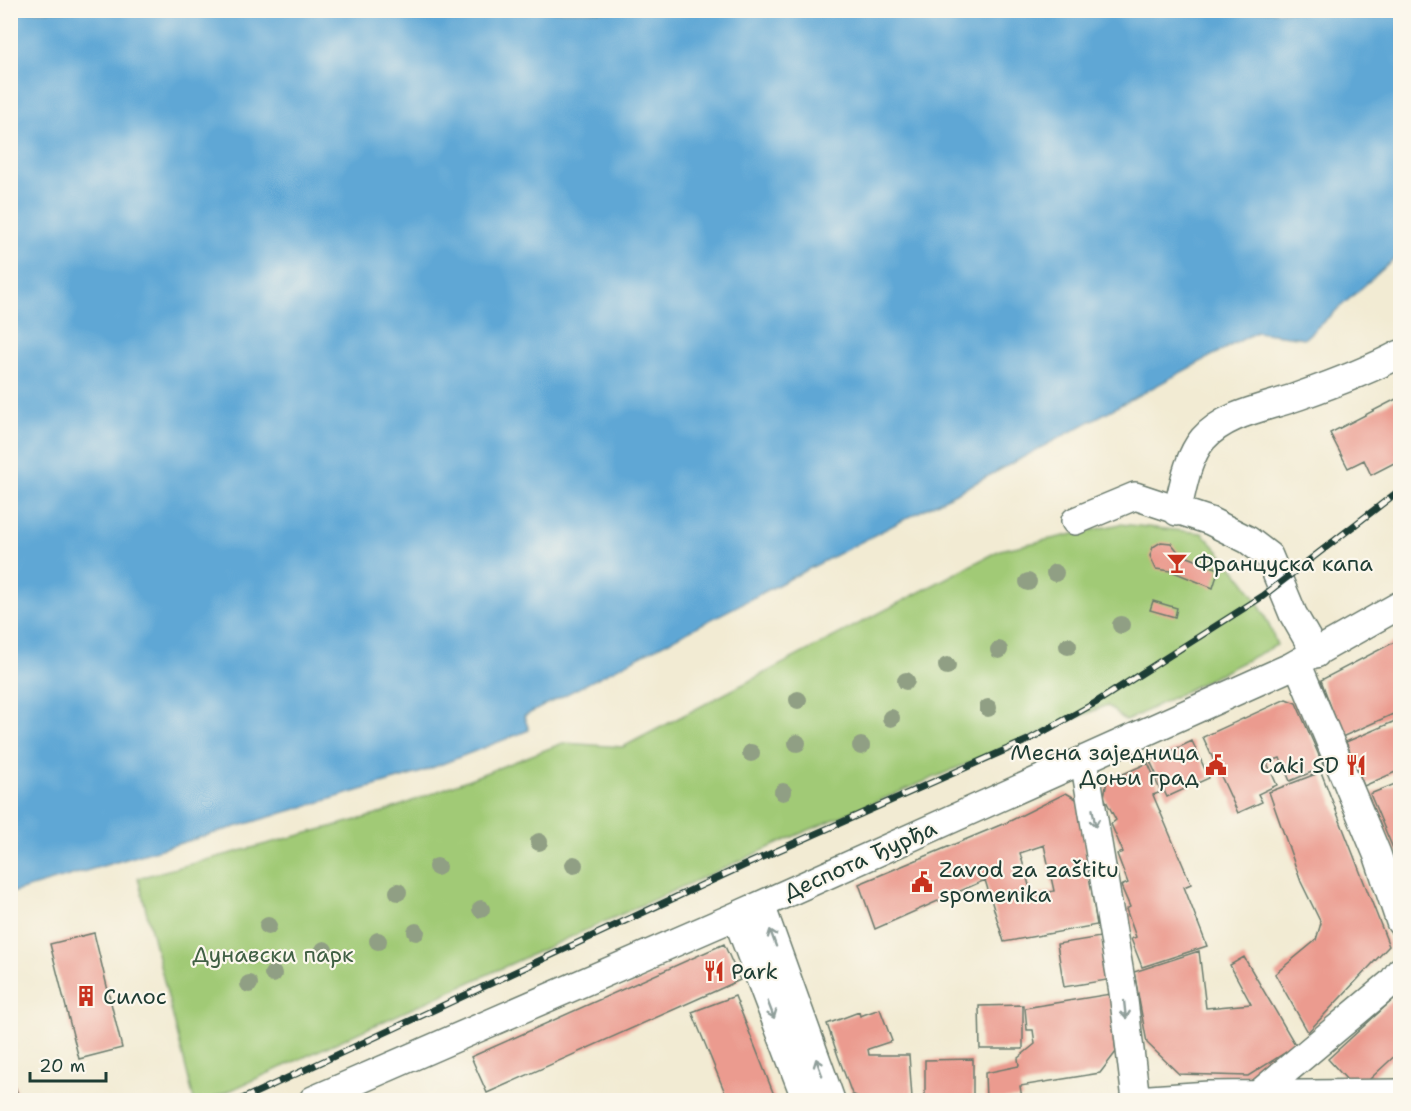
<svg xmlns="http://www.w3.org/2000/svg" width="1411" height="1111" viewBox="0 0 1411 1111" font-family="'Shantell Sans',sans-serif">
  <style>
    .green { fill: #a1ca76; stroke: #608455; stroke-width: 1.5 }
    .water { fill: #5ea7d5; stroke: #3e7284; stroke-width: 1.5 }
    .building { fill: #eb9b8f; fill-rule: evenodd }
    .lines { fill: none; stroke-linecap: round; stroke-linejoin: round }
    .minor-casing { stroke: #697a6c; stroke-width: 30 }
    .minor { stroke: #fff; stroke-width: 27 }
    .rail-casing { stroke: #1f3d34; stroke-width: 7 }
    .rail { stroke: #fbf7ec; stroke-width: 4.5; stroke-dasharray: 14; stroke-linecap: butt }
    .tree { fill: #909f84 }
    .oneway { stroke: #8f9e9a }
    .labels { text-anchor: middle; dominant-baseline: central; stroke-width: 4.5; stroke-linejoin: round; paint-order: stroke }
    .poi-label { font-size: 22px; fill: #1f3d34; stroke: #fbf7ec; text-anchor: start }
    .street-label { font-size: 22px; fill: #1f3d34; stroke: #fbf7ec }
    .park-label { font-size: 22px; fill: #406044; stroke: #fbf7ec }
  </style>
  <rect width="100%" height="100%" fill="#fbf7ec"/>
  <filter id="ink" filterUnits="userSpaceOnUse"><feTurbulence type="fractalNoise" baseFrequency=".0167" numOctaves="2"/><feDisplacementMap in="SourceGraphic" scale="12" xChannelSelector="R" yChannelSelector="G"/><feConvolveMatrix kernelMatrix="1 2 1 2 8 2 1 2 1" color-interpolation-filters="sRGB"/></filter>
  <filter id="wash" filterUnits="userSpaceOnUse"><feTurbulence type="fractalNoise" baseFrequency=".008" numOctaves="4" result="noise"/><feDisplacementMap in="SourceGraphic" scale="24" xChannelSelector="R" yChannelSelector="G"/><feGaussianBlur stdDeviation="1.35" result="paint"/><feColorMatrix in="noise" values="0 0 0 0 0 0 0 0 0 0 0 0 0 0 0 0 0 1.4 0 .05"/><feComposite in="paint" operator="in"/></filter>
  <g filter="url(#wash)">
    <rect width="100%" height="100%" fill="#f2ebd3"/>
    <path class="green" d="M1120,524l82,9c36,38 57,62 75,112l-151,76 -19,-16 -310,130 -588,265h-15l-56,-222 238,-63 187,-72 60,4 377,-197z"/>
    <path class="water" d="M10,11h1390v243l-95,84 -49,-6 -277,149 -455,235 5,14 -110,43 -408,120z"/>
    <g id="blocks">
      <path class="building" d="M1400,397v63l-29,15 -7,-15 -16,8 -18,-35z
        M1161,542l10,1 9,11 39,15 -6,19 -42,-17 -15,-2 -6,-13 3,-9z
        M1153,601l24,7 -2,9 -25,-7z
        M1400,639v72l-58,26 -21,-57z
        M1286,699l10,4 28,64 -34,14 -10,-23 -13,5 10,22 -19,9 4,8 -24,11 -35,-76z
        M1400,719v51l-36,16 -18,-44z
        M1192,741l17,37 -42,19 -17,-36z
        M1148,763l13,29 -8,3 38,89 -7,3 23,59 -65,21 -11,-28 5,-2 -10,-28 4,-2 -9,-21 7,-3 -11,-29 6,-2 -12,-28 5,-4 -12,-23 3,-16z
        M1321,772l68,174 -81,86 -33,-58 41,-34 5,-17 -20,-41 -32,-90z
        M1400,782v69l-5,2 -25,-59z
        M1066,793l12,7 19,125 -93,17 -19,-62 -110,49 -16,-45 151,-63zM1044,845l10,46 -22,5 -12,-43z
        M94,933l28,115 -43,11 -29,-115z
        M1100,937l7,43 -43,7 -7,-43z
        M724,944l16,36 -253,113 -16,-36z
        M1199,951l7,57 45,-4 -21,-39 14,-8 52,89 -48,30 -69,-2 -32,-31 -13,-71z
        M1400,993v58l-43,40 -29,-32z
        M1110,994l6,58 -16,21 -80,13 2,12 -36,2 -1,-27 34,-7 -1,-8 17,-14 -2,-14h-6l-2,-22z
        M735,996l41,104h-48l-36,-88z
        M1023,1005v44h-43l-1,-43z
        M880,1009l12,32 -24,8 1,6h40l3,43 -50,1 -10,-5 -14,-38 -11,-32 32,-12 1,4z
        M973,1059v41h-48v-40z
        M10,1071l8,24 -8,2z"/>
    </g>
  </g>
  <g filter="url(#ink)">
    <use href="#blocks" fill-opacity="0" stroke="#697a6c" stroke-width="1.5"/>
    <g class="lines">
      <defs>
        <path id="minor" d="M1177,512c6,-24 10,-54 26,-73 24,-27 64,-31 96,-43 34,-12 69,-25 101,-42
          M1075,521l60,-25 75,25 38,19 21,16 24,58 23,40
          M1297,663l80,191 23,68
          M1084,760l39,232 13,108
          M761,905l70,195
          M736,916l70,184
          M1257,1095l135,-113 8,-11
          M313,1100l423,-184 554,-249 110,-62
          M1135,1100l74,-5 191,-2"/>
      </defs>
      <use href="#minor" class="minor-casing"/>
      <use href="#minor" class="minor"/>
      <defs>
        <path id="rail" d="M240,1100l505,-235 283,-125 67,-37 168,-107 137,-106"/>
      </defs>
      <use href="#rail" class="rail-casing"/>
      <use href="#rail" class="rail"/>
    </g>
    <g class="tree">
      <circle cx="1055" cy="573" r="9"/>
      <circle cx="1028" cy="582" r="9"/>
      <circle cx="1121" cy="625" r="9"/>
      <circle cx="1068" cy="646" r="9"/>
      <circle cx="999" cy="650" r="9"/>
      <circle cx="947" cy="666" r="9"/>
      <circle cx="906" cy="681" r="9"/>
      <circle cx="798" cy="700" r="9"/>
      <circle cx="988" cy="708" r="9"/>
      <circle cx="891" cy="718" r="9"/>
      <circle cx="797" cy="743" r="9"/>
      <circle cx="861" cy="746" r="9"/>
      <circle cx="751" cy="753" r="9"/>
      <circle cx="783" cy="792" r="9"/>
      <circle cx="539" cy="842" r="9"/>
      <circle cx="574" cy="865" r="9"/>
      <circle cx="437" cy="867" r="9"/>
      <circle cx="398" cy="892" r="9"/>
      <circle cx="481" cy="909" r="9"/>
      <circle cx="268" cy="926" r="9"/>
      <circle cx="416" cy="932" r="9"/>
      <circle cx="378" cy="941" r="9"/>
      <circle cx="324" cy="950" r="9"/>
      <circle cx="273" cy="974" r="9"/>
      <circle cx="249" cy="984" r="9"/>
    </g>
    <defs><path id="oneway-shaft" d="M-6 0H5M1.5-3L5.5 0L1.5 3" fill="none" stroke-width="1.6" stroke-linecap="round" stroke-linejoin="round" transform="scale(1.5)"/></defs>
    <g class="oneway">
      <use href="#oneway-shaft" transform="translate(1094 818) rotate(80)"/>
      <use href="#oneway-shaft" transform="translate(773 938) rotate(-110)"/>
      <use href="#oneway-shaft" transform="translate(771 1010) rotate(69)"/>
      <use href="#oneway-shaft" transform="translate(1125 1010) rotate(84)"/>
      <use href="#oneway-shaft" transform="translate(819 1067) rotate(-110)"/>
    </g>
  </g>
  <defs>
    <symbol id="bar-bare" viewBox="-9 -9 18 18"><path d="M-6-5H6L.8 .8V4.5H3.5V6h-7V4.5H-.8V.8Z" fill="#c8321e" stroke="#fbf7ec" stroke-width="2.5" paint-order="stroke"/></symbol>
    <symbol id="civic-bare" viewBox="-9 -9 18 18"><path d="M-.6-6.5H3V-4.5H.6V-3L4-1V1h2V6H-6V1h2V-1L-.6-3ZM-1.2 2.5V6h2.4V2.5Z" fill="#c8321e" stroke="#fbf7ec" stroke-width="2.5" paint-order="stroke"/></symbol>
    <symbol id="restaurant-bare" viewBox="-9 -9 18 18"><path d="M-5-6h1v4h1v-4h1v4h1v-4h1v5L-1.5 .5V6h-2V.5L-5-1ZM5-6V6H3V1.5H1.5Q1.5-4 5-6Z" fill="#c8321e" stroke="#fbf7ec" stroke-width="2.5" paint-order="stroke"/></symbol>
    <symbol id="building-bare" viewBox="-9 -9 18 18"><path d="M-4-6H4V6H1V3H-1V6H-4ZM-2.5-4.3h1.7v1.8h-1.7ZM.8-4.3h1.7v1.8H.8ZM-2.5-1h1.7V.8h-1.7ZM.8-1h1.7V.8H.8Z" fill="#c8321e" stroke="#fbf7ec" stroke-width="2.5" paint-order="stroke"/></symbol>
  </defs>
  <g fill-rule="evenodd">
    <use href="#bar-bare" x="1162" y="548" width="30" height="30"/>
    <use href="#civic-bare" x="1201" y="750" width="30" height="30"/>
    <use href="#restaurant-bare" x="1341" y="750" width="30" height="30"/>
    <use href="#civic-bare" x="907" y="867" width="30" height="30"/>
    <use href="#restaurant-bare" x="699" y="956" width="30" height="30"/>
    <use href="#building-bare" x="71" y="981" width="30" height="30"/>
  </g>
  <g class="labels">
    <g class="poi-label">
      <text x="1194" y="563">Француска капа</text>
      <text x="1199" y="752" text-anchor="end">Месна заједница<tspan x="1199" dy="25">Доњи град</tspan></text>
      <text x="1339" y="765" text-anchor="end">Caki SD</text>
      <text x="939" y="869">Zavod za zaštitu<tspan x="939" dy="25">spomenika</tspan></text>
      <text x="731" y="971">Park</text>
      <text x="103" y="996">Силос</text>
    </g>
    <g class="street-label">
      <text transform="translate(860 860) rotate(-24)">Деспота Ђурђа</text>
    </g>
    <g class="park-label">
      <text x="273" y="954">Дунавски парк</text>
    </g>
  </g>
  <rect width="1411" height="1111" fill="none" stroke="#fbf7ec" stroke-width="36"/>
  <path d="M30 1072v9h76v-9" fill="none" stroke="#1f3d34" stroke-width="3"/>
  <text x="39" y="1072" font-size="18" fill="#1f3d34" stroke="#fbf7ec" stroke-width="4.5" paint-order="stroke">20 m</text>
</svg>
